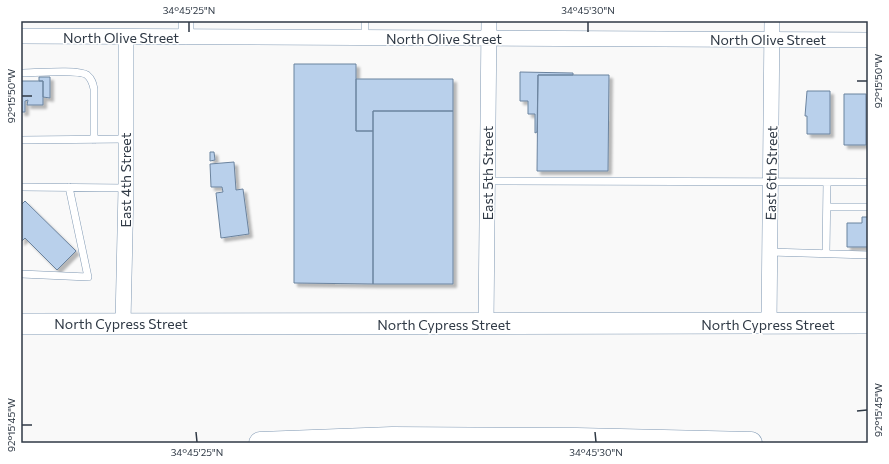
<svg xmlns="http://www.w3.org/2000/svg" width="889" height="464" viewBox="0 0 889 464" font-family="Commissioner,sans-serif">
  <style>
    .building { fill: #b9d0eb; stroke: #6b839e; filter: url(#shadow) }
    .lines { fill: none; stroke-linecap: round; stroke-linejoin: round }
    .service-casing { stroke: #7f98b3; stroke-width: 8 }
    .minor-casing { stroke: #7f98b3; stroke-width: 16 }
    .secondary-casing { stroke: #7f98b3; stroke-width: 22 }
    .motorway-casing { stroke: #7f98b3; stroke-width: 23 }
    .service { stroke: #fff; stroke-width: 7 }
    .minor { stroke: #fff; stroke-width: 15 }
    .secondary { stroke: #fff; stroke-width: 21 }
    .motorway { stroke: #fff; stroke-width: 22 }
    .ticks { fill: none; stroke: #2f3945; stroke-width: 1.5 }
    .labels { text-anchor: middle; dominant-baseline: central; stroke-width: 3; stroke-linejoin: round; paint-order: stroke }
    .street-label { font-size: 14px; fill: #2f3945; stroke: #fff }
    .neatline { fill: none; stroke: #2f3945; stroke-width: 1.5 }
    .ticks-label { font-size: 10px; text-anchor: middle; fill: #2f3945 }
  </style>
  <defs>
    <filter id="shadow"><feDropShadow dx="3.5" dy="3.5" stdDeviation="1" flood-color="#0004"/></filter>
  </defs>
  <rect width="100%" height="100%" fill="#f9f9f9"/>
  <path class="building" d="M294,64h62v67h17v153l-79,-1z
    M520,72l53,1v2h-35l-1,57 -2,1v-19h-7v-13h-8z
    M538,75h71l-1,96h-71z
    M39,77h11v21l-7,-1v-16h-4z
    M356,79h97v32h-80v20h-17z
    M21,81h22v24h-16l1,-5 -3,1v11h-4z
    M807,91h23v43h-23v-18h-2z
    M844,94h22v51h-22z
    M373,111h80v173h-80z
    M210,152h4l1,8 -5,1z
    M234,162l2,28 7,-1 6,45 -28,4 -5,-45 7,-1 -1,-5h-11l-1,-23z
    M25,201l51,50 -19,19 -32,-32 -4,4v-37z
    M862,217h6v30h-21v-24h15z"/>
  <g class="lines">
    <defs>
      <path id="service" d="M365,21v17
        M21,73c13,0 58,-4 66,2 5,4 6,9 7,14v51
        M21,140l105,-1
        M487,181l381,1
        M21,187l105,1
        M827,207h41
        M770,252l98,3
        M826,253l1,-71
        M21,274l67,3 -19,-90"/>
      <path id="minor" d="M21,36l847,4
        M186,37v-16
        M123,322l3,-134v-151
        M486,324l3,-303
        M769,324l3,-303"/>
      <path id="secondary" d="M21,324l847,-1"/>
      <path id="motorway" d="M260,443l132,-5 185,1 174,4"/>
    </defs>
    <use href="#service" class="service-casing"/>
    <use href="#minor" class="minor-casing"/>
    <use href="#secondary" class="secondary-casing"/>
    <use href="#motorway" class="motorway-casing"/>
    <use href="#service" class="service"/>
    <use href="#minor" class="minor"/>
    <use href="#secondary" class="secondary"/>
    <use href="#motorway" class="motorway"/>
  </g>
  <path class="ticks" d="M189,22v10M588,22v10M857,81h10M22,96h10M857,411l10,-1M22,425h10M196,432l1,10M595,432l1,10"/>
  <g class="labels">
    <g class="street-label">
      <text x="121" y="37">North Olive Street</text>
      <text x="444" y="38">North Olive Street</text>
      <text x="768" y="39">North Olive Street</text>
      <text transform="translate(487 173) rotate(-90)">East 5th Street</text>
      <text transform="translate(771 173) rotate(-89)">East 6th Street</text>
      <text transform="translate(125 180) rotate(-90)">East 4th Street</text>
      <text x="121" y="323">North Cypress Street</text>
      <text x="444" y="324">North Cypress Street</text>
      <text x="768" y="324">North Cypress Street</text>
    </g>
  </g>
  <rect width="889" height="464" fill="none" stroke="#ffffff" stroke-width="44"/>
  <rect x="22" y="22" width="845" height="420" class="neatline"/>
  <g class="ticks-label">
    <text x="189" y="14">34°45'25"N</text>
    <text x="588" y="14">34°45'30"N</text>
    <text transform="translate(878 81) rotate(-90)" y="4">92°15'50"W</text>
    <text transform="translate(11 96) rotate(-90)" y="4">92°15'50"W</text>
    <text transform="translate(878 410) rotate(-90)" y="4">92°15'45"W</text>
    <text transform="translate(11 425) rotate(-90)" y="4">92°15'45"W</text>
    <text x="197" y="456">34°45'25"N</text>
    <text x="596" y="456">34°45'30"N</text>
  </g>
</svg>
